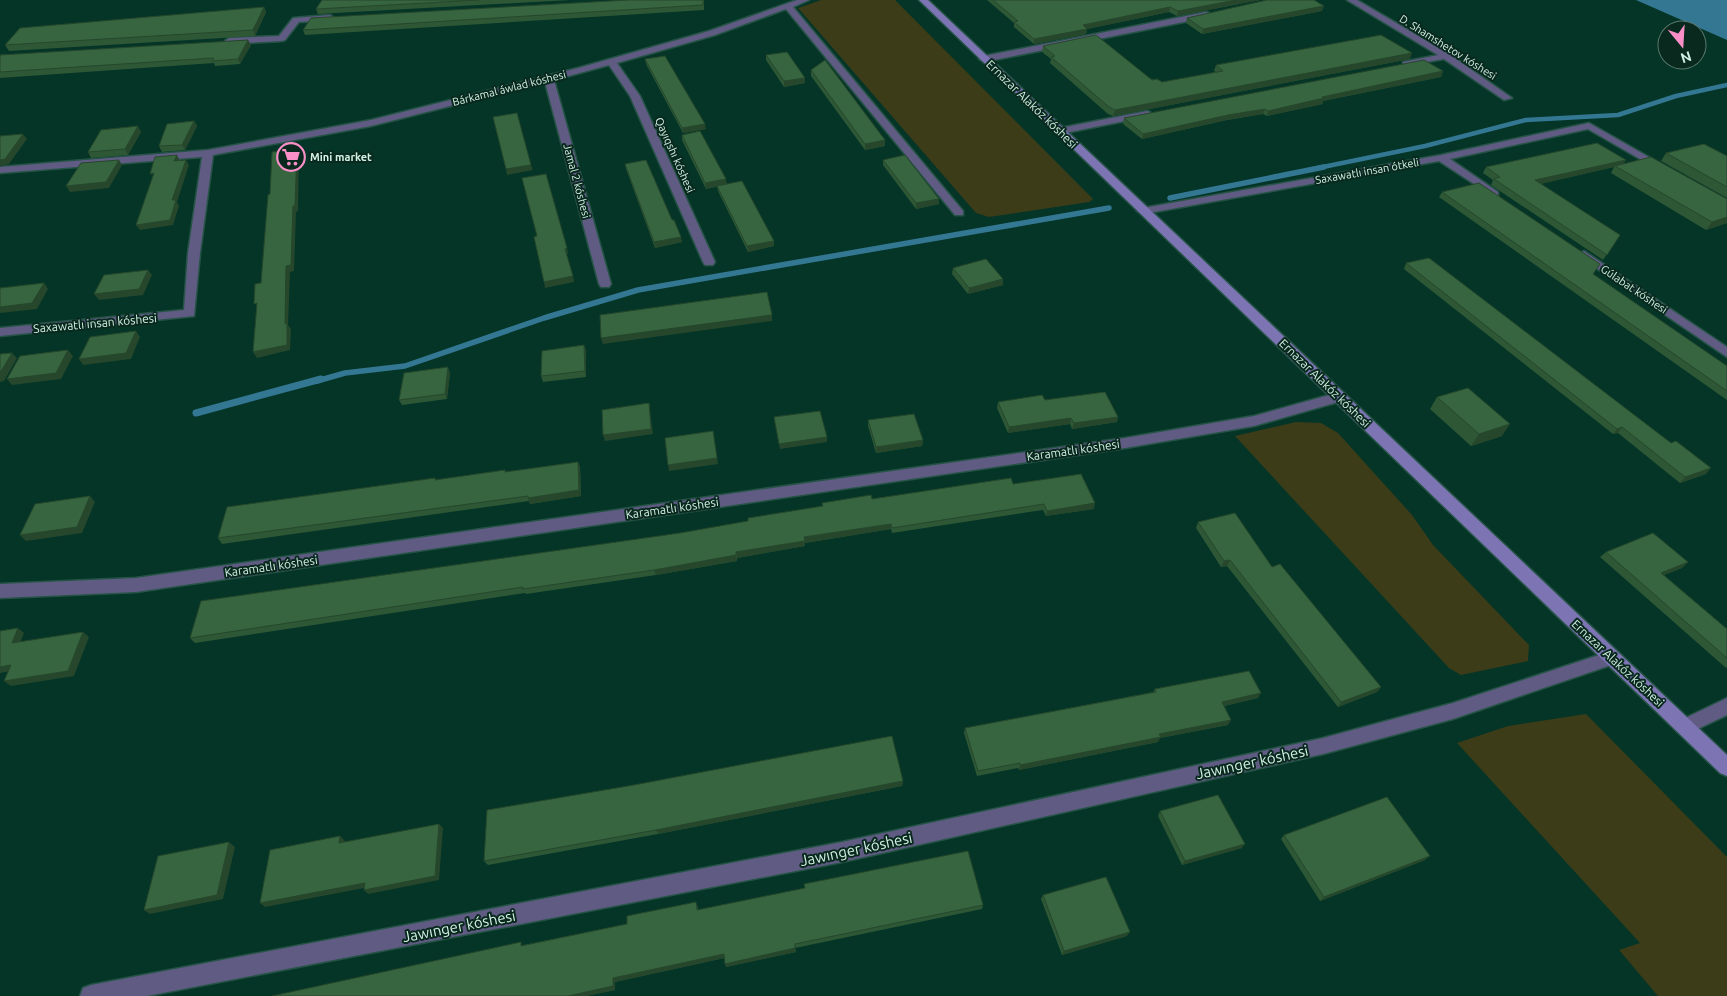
<svg xmlns="http://www.w3.org/2000/svg" width="1727" height="996" viewBox="0 0 1727 996" font-family="Ubuntu,sans-serif">
  <style>
    .green { fill: #3c3c18 }
    .water { fill: #347793 }
    .lines { fill: none; stroke-linecap: round; stroke-linejoin: round }
    .stream-far2 { stroke: #347793; stroke-width: 4.5 }
    .stream-far1 { stroke: #347793; stroke-width: 5.5 }
    .stream { stroke: #347793; stroke-width: 7 }
    .street-casing { stroke: #255345; stroke-width: 3 }
    .secondary-casing { stroke: #255345; stroke-width: 3 }
    .street { fill: #5f5b83; fill-rule: evenodd }
    .secondary { fill: #7c74b3; fill-rule: evenodd }
    .wall { fill: #2e5736 }
    .shaded-wall { fill: #26472c }
    .building { fill: #36653f; stroke: #26472c }
    .labels { text-anchor: middle; dominant-baseline: central; stroke-width: 4; stroke-linejoin: round; paint-order: stroke }
    .far-street-label { font-size: 11px; fill: #d3f0e4; stroke: #09291e }
    .far-poi-label { font-size: 11px; font-weight: bold; fill: #d3f0e4; stroke: #09291e; text-anchor: start }
    .street-label { font-size: 12px; fill: #d3f0e4; stroke: #09291e }
    .near-street-label { font-size: 15px; fill: #d3f0e4; stroke: #09291e }
  </style>
  <rect width="100%" height="100%" fill="#043527"/>
  <path class="green" d="M821,0h74l198,199 -4,3 -100,15 -13,-4 -178,-205z
    M1296,422l25,1 17,10 74,82 21,30 96,100 -1,16 -67,14 -12,-7 -214,-232z
    M1586,714l141,143v139h-69l-39,-46 21,-7 -183,-200 51,-17z"/>
  <path class="water" d="M1636,0h91v40z"/>
  <g class="lines">
    <path class="stream-far2" d="M1318,168l107,-22 101,-26 92,-5 58,-19 51,-11"/>
    <path class="stream-far1" d="M1170,198l154,-31
      M317,381l28,-8 60,-7 139,-48 94,-28 471,-82"/>
    <path class="stream" d="M196,413l125,-34"/>
    <defs>
      <path id="street" d="M797,0h12l-16,7 170,204v4h-8l-169,-206 -71,26 -98,28 23,33 75,166 -2,3h-8l-2,-3 -73,-166 -21,-31 -55,15 57,204 -2,3h-8l-2,-3 -54,-202 -174,44 -158,29 -13,98 -6,63 -194,20v-8l184,-18 4,-57 14,-96 -202,16v-6l208,-17 163,-30 207,-52 131,-37z
        M1347,0h10l92,54 63,44 -8,2 -60,-41 -41,7v-4l35,-7z
        M1206,12l3,1v4l-225,45 -5,-3 5,-3z
        M330,15l4,3 -1,2 -34,2 -14,18 -3,1 -53,3 -4,-3 4,-3 50,-2 14,-18z
        M1147,111l3,1v4l-90,18 -5,-3 5,-3z
        M1589,123l79,45 -1,2h-8l-71,-41 -138,30 48,33v4l-4,1 -55,-36 -296,53 -6,-3 6,-3 298,-53z
        M1584,251l143,96v10l-147,-100v-4z
        M1340,392l5,2 2,3 -2,3 -91,26 -129,22 -989,144 -136,6v-14l136,-6 989,-140 129,-22z
        M1611,651l6,2 3,5 -3,5 -164,56 -130,35 -481,108 -695,134h-67l3,-8 8,-3 751,-143 481,-104 130,-35z
        M1727,698v17l-42,20 -6,-2 -3,-6 3,-6z"/>
      <path id="secondary" d="M919,0h9l799,755v21l-7,-3z"/>
    </defs>
    <use href="#street" class="street-casing"/>
    <use href="#secondary" class="secondary-casing"/>
    <use href="#street" class="street"/>
    <use href="#secondary" class="secondary"/>
  </g>
  <path class="wall" d="M322,0h248l-252,14 -2,-5z
    M704,0v10l-399,25 -2,-5z
    M987,0h273l-83,16 -8,-4 -82,17 -1,5 -52,10 -20,-17v-4z
    M264,7l2,5 -11,24 -246,15 -4,-6z
    M1322,11l-120,23 -16,-11 1,-5z
    M251,45l-11,19 -25,2 -1,-3 -214,15v-23z
    M1043,46l119,36 54,-10 -2,-1 2,-6 194,-6 -297,57 -5,-2 -58,-51 1,-4 -9,-7z
    M766,55l39,23v5l-21,4 -18,-27z
    M645,59l61,70 -23,4 -37,-69z
    M811,70l74,76 -20,4 -54,-74z
    M1443,71l-2,6 -118,24v3l-56,12 -4,-2 -36,6 -85,19 -19,-15 1,-6z
    M194,121l3,5 -12,24 -23,2 -3,-6z
    M141,132l-13,23 -37,3 -3,-6z
    M682,135l45,49 47,57v5l-26,6 -30,-61 -1,-5 -11,3 -24,-49z
    M1666,153l61,3v42l-66,-37z
    M883,160l56,44 -23,5 -33,-44z
    M1626,160l-3,4 104,35v24l-21,7 -95,-57 3,-6 -74,17 80,51 -17,25 -112,-75 2,-5 -10,-7 3,-6z
    M625,164l47,56 10,22 -27,6 -29,-79z
    M1442,192l151,82 134,92v34l-288,-203z
    M1406,263l265,180 35,31 -26,9 -62,-50 -5,1 -209,-165z
    M953,268l50,17 -35,9 -16,-20z
    M584,345l2,6v26l-43,5 -2,-6z
    M450,373l-3,26 -45,6 -3,-5z
    M1437,397l65,39 -31,10 -41,-37z
    M1045,400l73,17 -1,5 -45,7 -2,-5 -62,9 -11,-25 1,-6z
    M868,420l55,20 -1,6 -46,7 -8,-27z
    M578,462l2,5 1,29 -51,8 -1,-3 -307,43 -4,-6 217,-60 1,2 70,-8z
    M1013,484l81,25 -48,7 -3,-6 -151,23 -1,-4 -86,14v3l-68,12v3l-81,14 -130,19 -1,-1 -330,50 -5,-5 490,-105 68,-12 74,-15v-3l50,-4z
    M1198,522l74,45 109,120 -4,5 -39,15 -111,-141 -6,1 -25,-39z
    M1606,552l82,10 -6,6 -18,7 63,54v38l-1,1 -126,-111z
    M1155,689l103,9 -34,8 4,19 -68,13 -2,4 -139,28 -1,-2 -41,8 -13,-43 1,-5 188,-36z
    M903,781l-1,5 -244,48 -170,31 -4,-4z
    M1160,811l82,37 -60,17 -24,-49z
    M1284,835l141,25 -105,41 -39,-62z
    M1043,895l84,41 -65,19 -21,-56z
    M983,905l-1,4 -187,39 1,4 -70,15 -2,-9 -109,24v8l-29,6h-314l355,-72 71,-18v4z"/>
  <path class="shaded-wall" d="M1236,0h24l-83,16 1,-5z
    M1324,6l-2,5 -120,23 1,-5z
    M264,7l2,5 -11,24 -2,-6z
    M1170,7l-1,5 -82,17 -1,5 -52,10v-5l49,-14z
    M248,40l3,5 -11,19 -2,-5z
    M1412,53l-2,6 -297,57 2,-6z
    M1443,71l-2,6 -118,24v3l-56,12 1,-5 54,-14z
    M805,78v5l-21,4v-6z
    M1265,109l-2,5 -36,6 -85,19 1,-5 85,-19z
    M194,121l3,5 -12,24 -3,-5z
    M705,124l1,5 -23,4 -1,-5z
    M138,126l3,6 -13,23 -3,-6z
    M23,134l4,5 -18,25 -9,2v-6z
    M885,140v6l-20,4v-6z
    M297,148l2,5 -1,58 -2,1 -2,59 -4,1 -2,53 3,4 -1,21 -33,8 -4,-6 32,-28 1,-58 7,-60z
    M177,155l3,6h-6z
    M119,160l3,5 -13,23 -39,4 -4,-6z
    M186,160l3,5 -12,37 2,4 -6,19 -33,5 -4,-5 36,-25z
    M1626,160l-4,5 -7,1 -1,1 -83,19 4,-6z
    M531,165l2,5 -26,5 -1,-6z
    M726,179l1,6 -21,4 -1,-6z
    M939,199v5l-23,5v-6z
    M1727,217v6l-21,7 6,-8z
    M681,237l1,5 -27,6 -1,-6z
    M774,241v5l-26,6 -1,-6z
    M567,248l1,6h-2l-1,-5z
    M148,270l4,5 -9,20 -44,5 -5,-6z
    M573,276l1,6 -29,6 -1,-6z
    M1003,279v6l-35,9 1,-6z
    M44,283l4,6 -11,20 -37,4v-6z
    M772,315v6l-169,23 -2,-6z
    M136,331l4,6 -9,22 -48,6 -4,-6z
    M584,345l2,6v26l-1,-6z
    M68,350l5,6 -12,23 -49,6 -5,-6z
    M12,353l5,5 -13,23 -4,1v-9z
    M448,367l2,6 -3,26 -2,-5z
    M649,403l4,31 -48,7 -2,-6z
    M1118,417l-1,5 -45,7 2,-6z
    M1071,418l-1,6 -62,9 1,-6z
    M1510,424l-8,12 -31,10 8,-12z
    M1622,427l-4,6 -5,1 4,-5z
    M713,431l5,33 -49,7 -1,-6z
    M827,437v5l-47,7 -1,-5z
    M923,440l-1,6 -46,7v-6z
    M578,462l2,5 1,29 -51,8 -2,-6z
    M1711,468l-5,6 -26,9 5,-6z
    M90,496l5,6 -13,31 -56,8 -6,-6z
    M1095,503l-1,6 -48,7 1,-5z
    M891,524v5l-86,14v3l-68,12 -1,-6 68,-15z
    M736,555l1,6 -81,14 -2,-5z
    M1230,560l-3,6 -6,1 3,-6z
    M1688,562l-6,6 -26,10 5,-5z
    M18,628l6,5 -6,15 -6,-5z
    M83,632l6,5 -15,39 -63,10 -7,-5z
    M11,665l6,5 -17,3v-6z
    M1381,687l-4,5 -39,15 3,-5z
    M1261,693l-3,5 -39,9 3,-5z
    M1231,720l-3,5 -68,13 -2,4 -139,28 1,-5 139,-31z
    M903,781l-1,5 -244,48 -2,-4z
    M439,824l4,4 -4,52 -71,14 -4,-4z
    M340,836l5,5 -1,6 -5,-4z
    M229,842l6,5 -12,52 -73,15 -6,-4z
    M1245,844l-3,4 -60,17 3,-4z
    M1430,856l-5,4 -105,41 4,-4z
    M365,883l4,4 -104,20 -5,-4z
    M1130,932l-3,4 -65,19 2,-4z
    M795,948l1,4 -70,15 -1,-3z
    M724,954l1,4 -110,24v8l-29,6h-18l45,-18z"/>
  <path class="building" d="M322,0h157l-163,9z
    M628,0h75v5l-400,25 8,-12z
    M993,0h243l-58,11 -8,-4 -87,18 4,4 -53,10 -20,-17 4,-1z
    M1267,0h47l10,6 -121,23 -16,-11z
    M264,7l-11,23 -248,15 15,-17z
    M1096,35l56,45 5,-1 5,3 61,-11 -7,-6 165,-30 31,18 -297,57 -6,-3 -58,-50 4,-1 -12,-10z
    M248,40l-10,19 -26,2 2,-3 -214,14v-17z
    M787,52l18,26 -21,3 -18,-26z
    M665,56l40,68 -23,4 -37,-69z
    M825,60l60,80 -20,4 -54,-74z
    M1424,60l19,11 -121,26 2,1 -56,13 -3,-2 -37,6 -85,19 -19,-16z
    M517,113l14,52 -25,4 -13,-52z
    M194,121l-12,24 -23,1 8,-22z
    M138,126l-13,23 -37,3 13,-22z
    M700,131l26,48 -21,4 -23,-48z
    M23,134l-18,25 -5,1v-24z
    M1597,143l29,17 -91,20 85,55 -13,20 -113,-76 6,-2 -14,-10z
    M1704,144l23,12v31l-61,-34z
    M297,148l-2,58h-2l-2,59 -5,1 -1,58 2,-1v22l-34,7 4,-49 -3,1 1,-20 6,-1 7,-88 2,-1 2,-42z
    M177,155l-3,6 12,-1 -14,40h4l-6,20 -34,5 18,-52 -4,1 5,-17z
    M905,155l34,44 -23,4 -33,-43z
    M1651,157l76,42v18l-15,5 -97,-56z
    M119,160l-13,22 -40,4 15,-23z
    M646,160l26,60h2l7,17 -27,5 -29,-78z
    M546,174l21,74 -2,1 8,27 -29,6 -10,-45 3,-1 -15,-58z
    M742,181l32,60 -27,5 -30,-60z
    M1479,183l121,81 -7,10 134,92v25l-285,-199z
    M1429,258l242,185 5,-2 35,27 -26,9 -63,-50 -5,2 -211,-166z
    M986,259l17,20 -34,9 -16,-20z
    M148,270l-9,19 -45,5 10,-19z
    M44,283l-12,20 -32,4v-19z
    M767,292l5,23 -171,23 -1,-23z
    M136,331l-10,22 -47,6 11,-22z
    M584,345l1,26 -44,5 1,-25z
    M68,350l-12,23 -49,6 13,-23z
    M12,353l-12,20v-19z
    M448,367l-3,27 -46,6 5,-27z
    M1468,388l42,36 -31,10 -42,-37z
    M1105,392l13,25 -44,6 -3,-5 -62,9 -11,-25 44,-7 3,5z
    M649,403l2,26 -48,6 -1,-25z
    M820,411l7,26 -48,7 -5,-27z
    M914,414l9,26 -47,7 -8,-27z
    M713,431l4,27 -49,7 -3,-27z
    M578,462l1,28 -51,8v-2l-310,42 9,-31 208,-29v2l70,-10v2z
    M1081,474l14,29 -48,8 -3,-7 -152,24 -1,-4 -87,13 1,4 -69,11v3l-82,15 -131,19v-2l-333,51 11,-37 479,-68 68,-12v-3l75,-12 -1,-3 49,-8 1,4 139,-21 2,6z
    M90,496l-13,31 -57,8 15,-31z
    M1235,513l37,54 8,-3 101,123 -40,15 -111,-142 -6,1 -26,-39z
    M1653,533l35,29 -27,11 66,56v29l-121,-106z
    M18,628l-6,15 71,-11 -15,39 -64,10 7,-16 -11,2v-36z
    M1249,671l12,22 -39,9 9,18 -72,14 2,3 -141,28v-2l-42,8 -13,-43 191,-36 -1,-3z
    M892,736l11,45 -247,49 -172,31 3,-51 147,-25z
    M1218,795l27,49 -60,17 -25,-50z
    M1387,797l43,59 -106,41 -40,-62z
    M439,824l-4,52 -71,14 1,-7 -105,20 10,-53 70,-14 -1,7z
    M229,842l-12,53 -73,15 14,-54z
    M968,851l15,54 -188,39v4l-70,16 -1,-10 -111,24v8l-45,10h-296l249,-54v4l106,-22v-8l69,-14 1,8 108,-22 -1,-4z
    M1106,877l24,55 -66,19 -21,-56z"/>
  <defs>
    <symbol id="supermarket-ring" viewBox="-11 -11 22 22"><circle r="9.5" fill="#09291e" stroke="#fa8fc7" stroke-width="1.5"/><path d="M-6-5.5h2.5l.6 2H6L4.5 2H-2.5L-4.4-4H-6ZM-1.5 3.2a1.3 1.3 0 1 0 .1 0ZM3 3.2a1.3 1.3 0 1 0 .1 0Z" fill="#fa8fc7"/></symbol>
  </defs>
  <g fill-rule="evenodd">
    <use href="#supermarket-ring" x="275" y="141" width="32" height="32"/>
  </g>
  <g class="labels">
    <g class="far-street-label">
      <text transform="translate(1448 47) rotate(32)">D. Shamshetov kóshesi</text>
      <text transform="translate(509 88) rotate(-14)">Bárkamal áwlad kóshesi</text>
      <text transform="translate(675 155) rotate(66)">Qayıqshı kóshesi</text>
      <text transform="translate(1367 171) rotate(-10)">Saxawatlı insan ótkeli</text>
      <text transform="translate(577 181) rotate(75)">Jamal 2 kóshesi</text>
      <text transform="translate(1634 289) rotate(34)">Gúlabat kóshesi</text>
    </g>
    <g class="far-poi-label">
      <text x="310" y="157">Mini market</text>
    </g>
    <g class="street-label">
      <text transform="translate(1032 104) rotate(44)">Ernazar Alakóz kóshesi</text>
      <text transform="translate(95 323) rotate(-5)">Saxawatlı insan kóshesi</text>
      <text transform="translate(1325 383) rotate(44)">Ernazar Alakóz kóshesi</text>
      <text transform="translate(1073 450) rotate(-8)">Karamatlı kóshesi</text>
      <text transform="translate(672 508) rotate(-8)">Karamatlı kóshesi</text>
      <text transform="translate(271 566) rotate(-8)">Karamatlı kóshesi</text>
      <text transform="translate(1618 663) rotate(43)">Ernazar Alakóz kóshesi</text>
    </g>
    <g class="near-street-label">
      <text transform="translate(1252 762) rotate(-12)">Jawınger kóshesi</text>
      <text transform="translate(856 849) rotate(-12)">Jawınger kóshesi</text>
      <text transform="translate(459 926) rotate(-11)">Jawınger kóshesi</text>
    </g>
  </g>
  <g transform="translate(1682 45) rotate(162)"><circle r="24" fill="#09291e" stroke="#5a796d"/>
  <path d="M0-4L9 19L0 12L-9 19Z" fill="#fa8fc7"/>
  <text y="-8" font-size="14" font-weight="bold" text-anchor="middle" fill="#d3f0e4">N</text>
  </g>
</svg>
